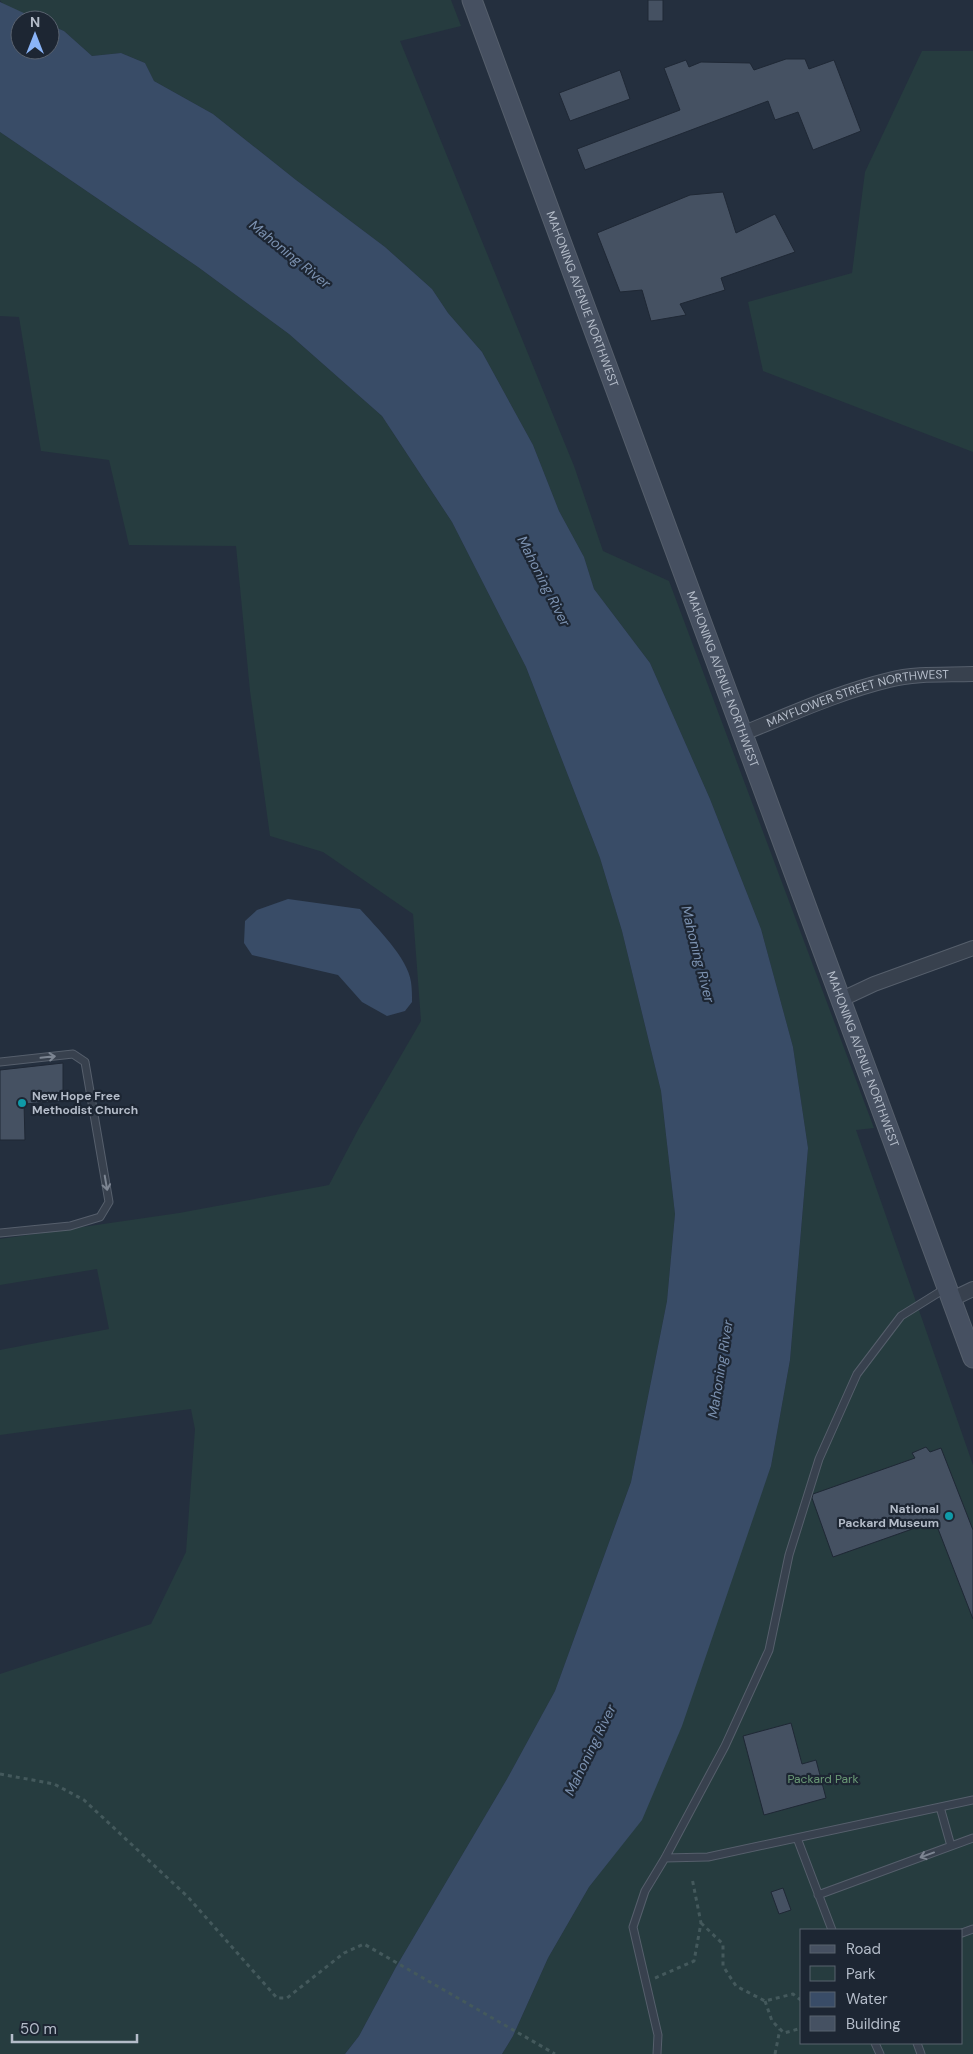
<svg xmlns="http://www.w3.org/2000/svg" width="973" height="2054" viewBox="0 0 973 2054" font-family="'DM Sans',sans-serif">
  <style>
    .green { fill: #263c3f; fill-rule: evenodd }
    .water { fill: #394c67 }
    .building { fill: #455162; stroke: #1f2835 }
    .lines { fill: none; stroke-linecap: round; stroke-linejoin: round }
    .lane-casing { stroke: #565f6c; stroke-width: 9 }
    .street-casing { stroke: #565f6c; stroke-width: 16 }
    .secondary-casing { stroke: #565f6c; stroke-width: 21 }
    .path { stroke: #44595c; stroke-width: 3; stroke-dasharray: 4 4; stroke-linecap: butt }
    .lane { stroke: #38414e; stroke-width: 7 }
    .street { stroke: #38414e; stroke-width: 14 }
    .secondary { stroke: #465061; stroke-width: 19 }
    .oneway { stroke: #7c8592 }
    .culture-dot { fill: #0f9aa8; stroke: #1d2633; stroke-width: 2 }
    .labels { text-anchor: middle; dominant-baseline: central; stroke-width: 4.5; stroke-linejoin: round; paint-order: stroke }
    .street-label { font-size: 12px; fill: #b4bcc9; stroke: #1d2633 }
    .poi-label { font-size: 12px; font-weight: bold; fill: #b4bcc9; stroke: #1d2633; text-anchor: start }
    .park-label { font-size: 12px; fill: #6b9a76; stroke: #1d2633 }
    .water-label { font-size: 14px; font-style: italic; fill: #7c92b1; stroke: #1d2633 }
  </style>
  <rect width="100%" height="100%" fill="#242f3e"/>
  <path class="green" d="M0,0h451l10,26 -61,15 174,425 29,85 66,30 205,547 -18,2 117,335v589h-471l11,-18 35,-78 41,-71 53,-68 129,-353 19,-106 18,-212 -15,-101 -32,-118 -51,-130 -60,-136 -56,-74 -10,-32 -25,-46 -26,-66 -51,-93 -34,-39 -16,-24 -47,-42 -89,-67 -83,-66 -59,-33 -9,-18 -24,-10 -29,3 -28,-25 -14,-6v-5c-11,0 -45,-10 -50,-20zM802,1930h160v113h-160z
    M922,51h51v401l-210,-81 -15,-69 104,-29 13,-101z
    M0,132l198,135 91,67 93,82 70,106 74,145 74,191 22,73 39,160 14,123 -8,87 -36,181 -76,209 -48,88 -111,188 -37,69 -14,18h-345v-380l151,-50 35,-72 9,-123 -4,-20 -191,26v-85l109,-21 -12,-60 -97,16v-46l179,-26 150,-28 30,-57 62,-107 -8,-107 -90,-62 -53,-16 -20,-145 -14,-145 -107,-1 -20,-85 -68,-9 -22,-134 -19,-1z"/>
  <path class="water" d="M0,2l39,18h-19v30h30v-25l14,6 28,25 29,-3 24,10 9,18 59,33 83,66 89,67 47,42 16,24 34,39 51,93 26,66 25,46 10,32 56,74 60,136 51,130 32,118 15,101 -18,212 -19,106 -89,260 -40,94 -53,67 -41,71 -35,78 -11,18h-157l14,-18 37,-69 111,-188 48,-88 76,-209 36,-181 8,-87 -14,-123 -39,-160 -22,-73 -74,-191 -74,-145 -70,-106 -93,-82 -91,-67 -198,-135z
    M288,899l72,10c16,18 48,49 51,73 1,7 1,14 1,20l-7,9 -18,5 -25,-14 -24,-27 -86,-20 -8,-12 1,-22 12,-11z"/>
  <path class="building" d="M648,0h15v21h-15z
    M786,59h19l4,10 25,-9 27,71 -48,19 -15,-38 -23,8 -7,-19 -183,69 -8,-21 103,-39 -16,-42 22,-8 3,7 12,-5 49,1 4,7z
    M620,70l10,29 -60,22 -11,-28z
    M723,192l13,41 39,-19 20,38 -74,26 4,12 -45,14 6,11 -35,6 -9,-31 -22,2 -23,-59 93,-38z
    M63,1063v38l-39,3 1,36h-25v-70z
    M926,1447l4,5 11,-4 32,82v89l-38,-98 -102,36 -21,-59 1,-4 102,-36 -3,-5z
    M791,1723l11,41 14,-4 10,38 -62,17 -21,-79z
    M783,1888l8,22 -12,4 -8,-22z"/>
  <g class="lines">
    <defs>
      <path id="lane" d="M0,1062l73,-8 12,8 24,140 -9,15 -30,9 -70,7
        M940,1807l11,39
        M797,1838l35,92
        M665,1858l43,-1 265,-57
        M818,1895l155,-57
        M962,1933l11,-4
        M875,2043l5,11
        M917,2043l4,11
        M657,2054l1,-19 -25,-108 12,-36 20,-33 60,-112 44,-96 20,-95 30,-96 38,-85 44,-58 45,-28"/>
      <g id="street">
        <path id="s1" d="M744,733c47,-19 95,-41 145,-53 27,-7 56,-5 84,-6"/>
        <path d="M842,999l32,-15 99,-36"/>
        <path d="M950,1300l23,-11"/>
      </g>
      <g id="secondary">
        <path id="s2" d="M472,0l501,1358"/>
      </g>
    </defs>
    <use href="#lane" class="lane-casing"/>
    <use href="#street" class="street-casing"/>
    <use href="#secondary" class="secondary-casing"/>
    <path class="path" d="M0,1774l54,10 30,16 104,97 89,101h10l57,-45 20,-9 191,110
      M701,1923l22,21v22l13,20 29,15 28,-7 9,7
      M655,1978l39,-17 7,-38 -9,-45
      M765,2001l7,20 12,12 18,-5
      M775,2054l5,-25"/>
    <use href="#lane" class="lane"/>
    <use href="#street" class="street"/>
    <use href="#secondary" class="secondary"/>
  </g>
  <defs><path id="oneway-shaft" d="M-6 0H5M1.5-3L5.5 0L1.5 3" fill="none" stroke-width="1.6" stroke-linecap="round" stroke-linejoin="round" transform="scale(1.25)"/></defs>
  <g class="oneway">
    <use href="#oneway-shaft" transform="translate(48 1057) rotate(-6)"/>
    <use href="#oneway-shaft" transform="translate(106 1183) rotate(80)"/>
    <use href="#oneway-shaft" transform="translate(927 1855) rotate(160)"/>
  </g>
  <g class="culture-dot">
    <circle cx="22" cy="1103" r="5"/>
    <circle cx="949" cy="1516" r="5"/>
  </g>
  <g class="labels">
    <g class="street-label">
      <text stroke="none"><textPath href="#s2" startOffset="319">MAHONING AVENUE NORTHWEST</textPath></text>
      <text stroke="none"><textPath href="#s2" startOffset="724">MAHONING AVENUE NORTHWEST</textPath></text>
      <text stroke="none"><textPath href="#s1" startOffset="120">MAYFLOWER STREET NORTHWEST</textPath></text>
      <text stroke="none"><textPath href="#s2" startOffset="1129">MAHONING AVENUE NORTHWEST</textPath></text>
    </g>
    <g class="poi-label">
      <text x="32" y="1096">New Hope Free<tspan x="32" dy="14">Methodist Church</tspan></text>
      <text x="939" y="1509" text-anchor="end">National<tspan x="939" dy="14">Packard Museum</tspan></text>
    </g>
    <g class="park-label">
      <text x="823" y="1779">Packard Park</text>
    </g>
    <g class="water-label">
      <text transform="translate(290 254) rotate(39)">Mahoning River</text>
      <text transform="translate(544 581) rotate(63)">Mahoning River</text>
      <text transform="translate(698 954) rotate(76)">Mahoning River</text>
      <text transform="translate(720 1369) rotate(-81)">Mahoning River</text>
      <text transform="translate(590 1750) rotate(-64)">Mahoning River</text>
    </g>
  </g>
  <rect x="800" y="1929" width="162" height="115" fill="#1d2633" stroke="#59626f"/>
  <rect x="810" y="1945" width="25" height="8" fill="#465061" stroke="#59626f"/>
  <text x="846" y="1954" font-size="15" fill="#b4bcc9">Road</text>
  <rect x="810" y="1966" width="25" height="15" fill="#263c3f" stroke="#59626f"/>
  <text x="846" y="1979" font-size="15" fill="#b4bcc9">Park</text>
  <rect x="810" y="1992" width="25" height="15" fill="#394c67" stroke="#59626f"/>
  <text x="846" y="2004" font-size="15" fill="#b4bcc9">Water</text>
  <rect x="810" y="2016" width="25" height="15" fill="#455162" stroke="#59626f"/>
  <text x="846" y="2029" font-size="15" fill="#b4bcc9">Building</text>
  <g transform="translate(35 35)"><circle r="24" fill="#1d2633" stroke="#59626f"/>
  <path d="M0-4L9 19L0 12L-9 19Z" fill="#8ab4f8"/>
  <text y="-8" font-size="14" font-weight="bold" text-anchor="middle" fill="#b4bcc9">N</text>
  </g>
  <path d="M12 2034v8h125v-8" fill="none" stroke="#b4bcc9" stroke-width="2.5"/>
  <text x="20" y="2034" font-size="15" fill="#b4bcc9" stroke="#1d2633" stroke-width="4" paint-order="stroke">50 m</text>
</svg>
